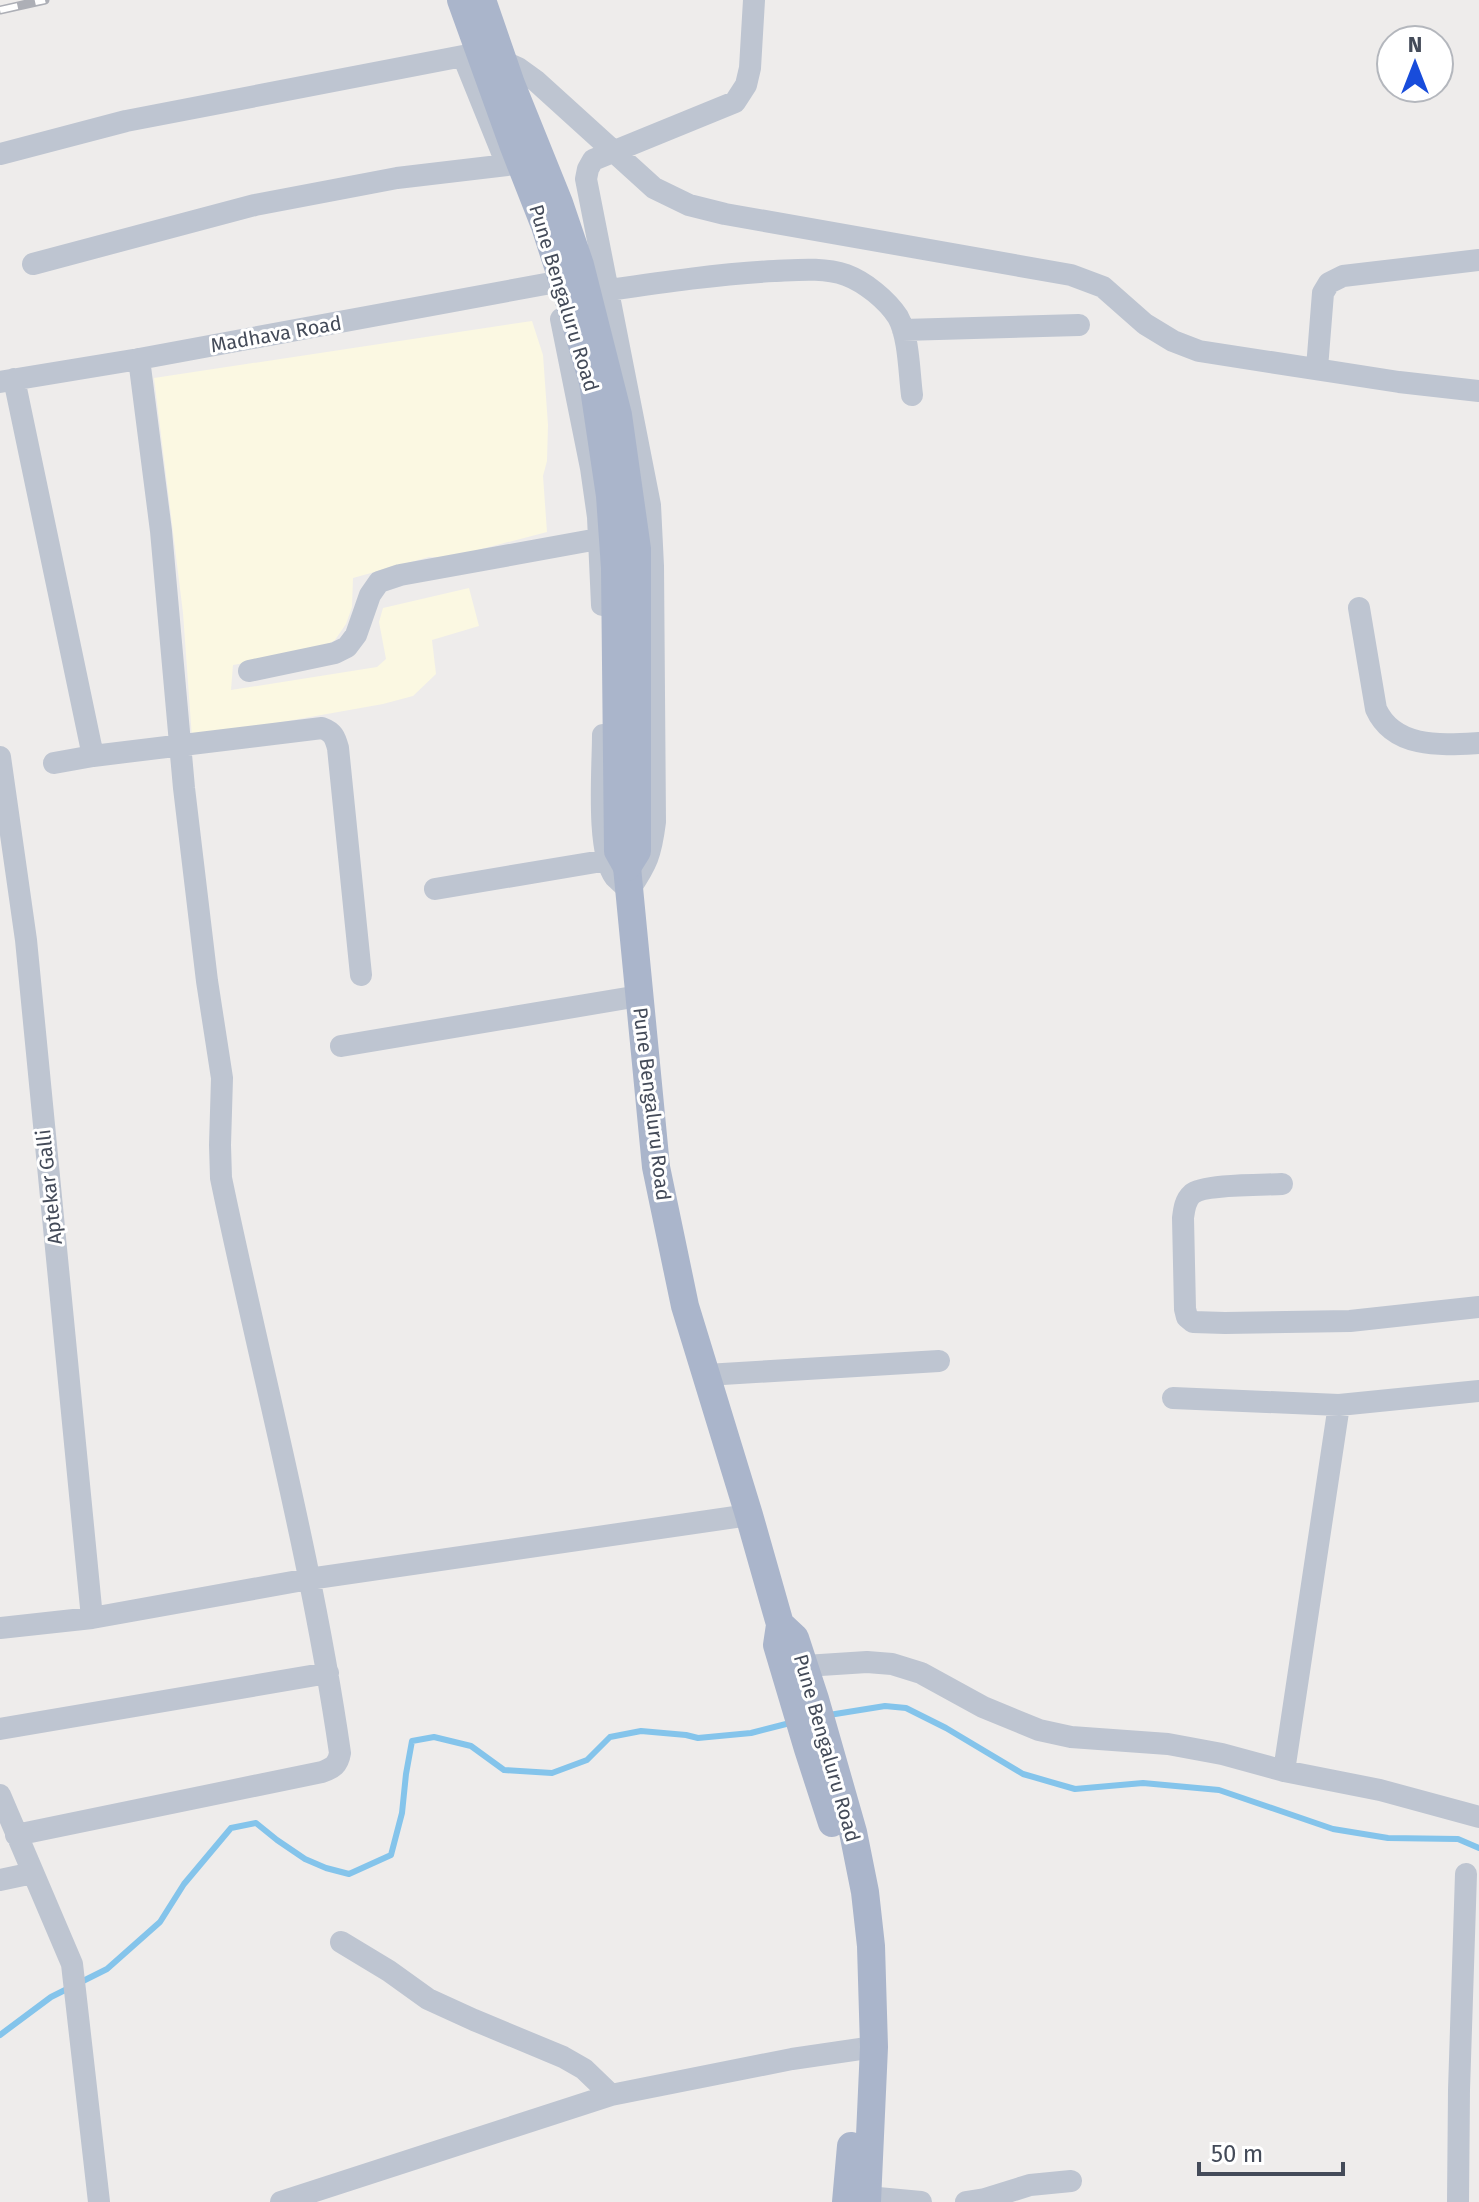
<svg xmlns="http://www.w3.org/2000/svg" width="1479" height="2202" viewBox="0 0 1479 2202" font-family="'Fira Sans',sans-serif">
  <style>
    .commercial { fill: #fbf8e2 }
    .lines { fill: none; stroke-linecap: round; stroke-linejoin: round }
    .stream { stroke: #84c4eb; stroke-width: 6 }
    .minor { stroke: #bec5d1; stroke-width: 22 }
    .major { stroke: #aab5cb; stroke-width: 28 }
    .rail-casing { stroke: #adafb6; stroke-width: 9 }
    .rail { stroke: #fff; stroke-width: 6; stroke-dasharray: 18; stroke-linecap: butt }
    .major-bridge { stroke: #aab5cb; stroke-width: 28 }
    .labels { text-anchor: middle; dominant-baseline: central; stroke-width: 6; stroke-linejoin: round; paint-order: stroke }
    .street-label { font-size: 20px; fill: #444b59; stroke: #fff }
  </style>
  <rect width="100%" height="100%" fill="#eeeceb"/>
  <path class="commercial" d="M532,321l11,34 5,70 -1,36 -4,15 4,56 -100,26 -18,-1 -76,21 -1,29 -6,17 -11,16 -17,10 -85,15 -2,25 146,-23 9,-8 -7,-37 4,-14 86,-20 10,38 -47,14 4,34 -23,22 -30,8 -191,34 -9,-125 -29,-235z"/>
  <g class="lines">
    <path class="stream" d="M829,1715l56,-9 21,2 40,20 77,46 52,15 68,-6 76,7 114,39 55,9 70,1 21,9
      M79,1983l28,-14 53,-47 24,-38 47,-56 25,-5 21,17 28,19 21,9 23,6 42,-19 11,-42 4,-39 6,-33 22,-4 37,9 33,24 48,3 35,-13 23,-23 31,-6 45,4 12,3 53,-5 39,-10
      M0,2035l51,-38 18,-9"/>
    <path class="minor" d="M463,56l40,99
      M0,154l126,-33 337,-65 26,-1 29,13 18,13 118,107 35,17 36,9 346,61 32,12 42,37 28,17 26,10 200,31 80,9
      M33,264l222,-59 142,-27 110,-13
      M609,290c55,-8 110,-16 165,-19 23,-1 49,-4 72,4 19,7 41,25 52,42 11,20 11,55 14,78
      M561,319l30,149 7,49 4,88
      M903,330l176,-5
      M1317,368l6,-75 6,-10 14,-7 136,-16
      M14,379l79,377
      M0,382l139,-23 412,-76
      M1359,608l17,101c18,40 66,36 103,34
      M249,671l86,-18 12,-6 9,-12 14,-40 9,-13 21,-7 198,-36
      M603,735c0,33 -7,116 12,142 4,4 10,9 14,13 18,-26 22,-36 26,-68l-2,-256 -3,-61 -64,-326 2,-10 5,-9 142,-58 11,-17 4,-17 4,-68
      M0,757l26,183 66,678
      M54,763l39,-7 229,-28c11,4 13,9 16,20l23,227
      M435,889l173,-29
      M341,1046l298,-50
      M1282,1184c-18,1 -79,0 -90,10 -7,6 -8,16 -9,24l2,91 2,8 6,5 32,1 125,-2 129,-14
      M706,1375l233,-14
      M1173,1398l166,7 140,-14
      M0,1628l92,-10 217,-39 440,-64
      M805,1666l62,-4 25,2 29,9 62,34 56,23 32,7 97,7 54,10 62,17 96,19 99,27
      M0,1729l328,-56
      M1284,1771l55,-366
      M0,1795l72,169 27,238
      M16,1835l306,-63c11,-4 16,-7 18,-19 -28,-194 -79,-383 -119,-575l-1,-33 2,-67 -15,-97 -23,-193 -23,-257 -22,-172
      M0,1880l33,-7
      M341,1942l48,29 39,28 46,21 89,37 21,12 27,26
      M867,2197l54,5
      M281,2202l330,-107 181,-36 82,-12
      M966,2202l19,-3 45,-14 41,-4
      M1458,2202l1,-112 7,-216"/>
    <path class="major" d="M627,867l29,300 29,139 64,209 31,109 15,14 20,61 38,133 12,60 6,54 3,101 -7,155
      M780,1625l-3,20 31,104 24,74
      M846,2202l5,-56"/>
    <defs>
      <path id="rail" d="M0,10l45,-10"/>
    </defs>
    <use href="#rail" class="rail-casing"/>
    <use href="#rail" class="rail"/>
    <path class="major-bridge" d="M461,0l53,147 31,79 25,78 23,78 17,114 5,72 3,283 9,16 10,-16v-302l-19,-134 -38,-150 -21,-62 -48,-119 -29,-84"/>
  </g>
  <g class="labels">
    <g class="street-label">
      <text transform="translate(564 298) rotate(73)">Pune Bengaluru Road</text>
      <text transform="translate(276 334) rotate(-10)">Madhava Road</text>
      <text transform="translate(652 1104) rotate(83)">Pune Bengaluru Road</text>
      <text transform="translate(49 1187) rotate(-96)">Aptekar Galli</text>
      <text transform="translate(827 1748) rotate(74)">Pune Bengaluru Road</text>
    </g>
  </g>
  <g transform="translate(1415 64)"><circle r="38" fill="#ffffff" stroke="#b4b7bd" stroke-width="2"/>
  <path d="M0-6L14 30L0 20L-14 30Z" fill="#184cdb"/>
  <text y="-12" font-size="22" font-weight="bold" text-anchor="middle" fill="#444b59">N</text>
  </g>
  <path d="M1199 2162v12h144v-12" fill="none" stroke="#444b59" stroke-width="4"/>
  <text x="1211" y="2162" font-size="24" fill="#444b59" stroke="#ffffff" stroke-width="6" paint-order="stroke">50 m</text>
</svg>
